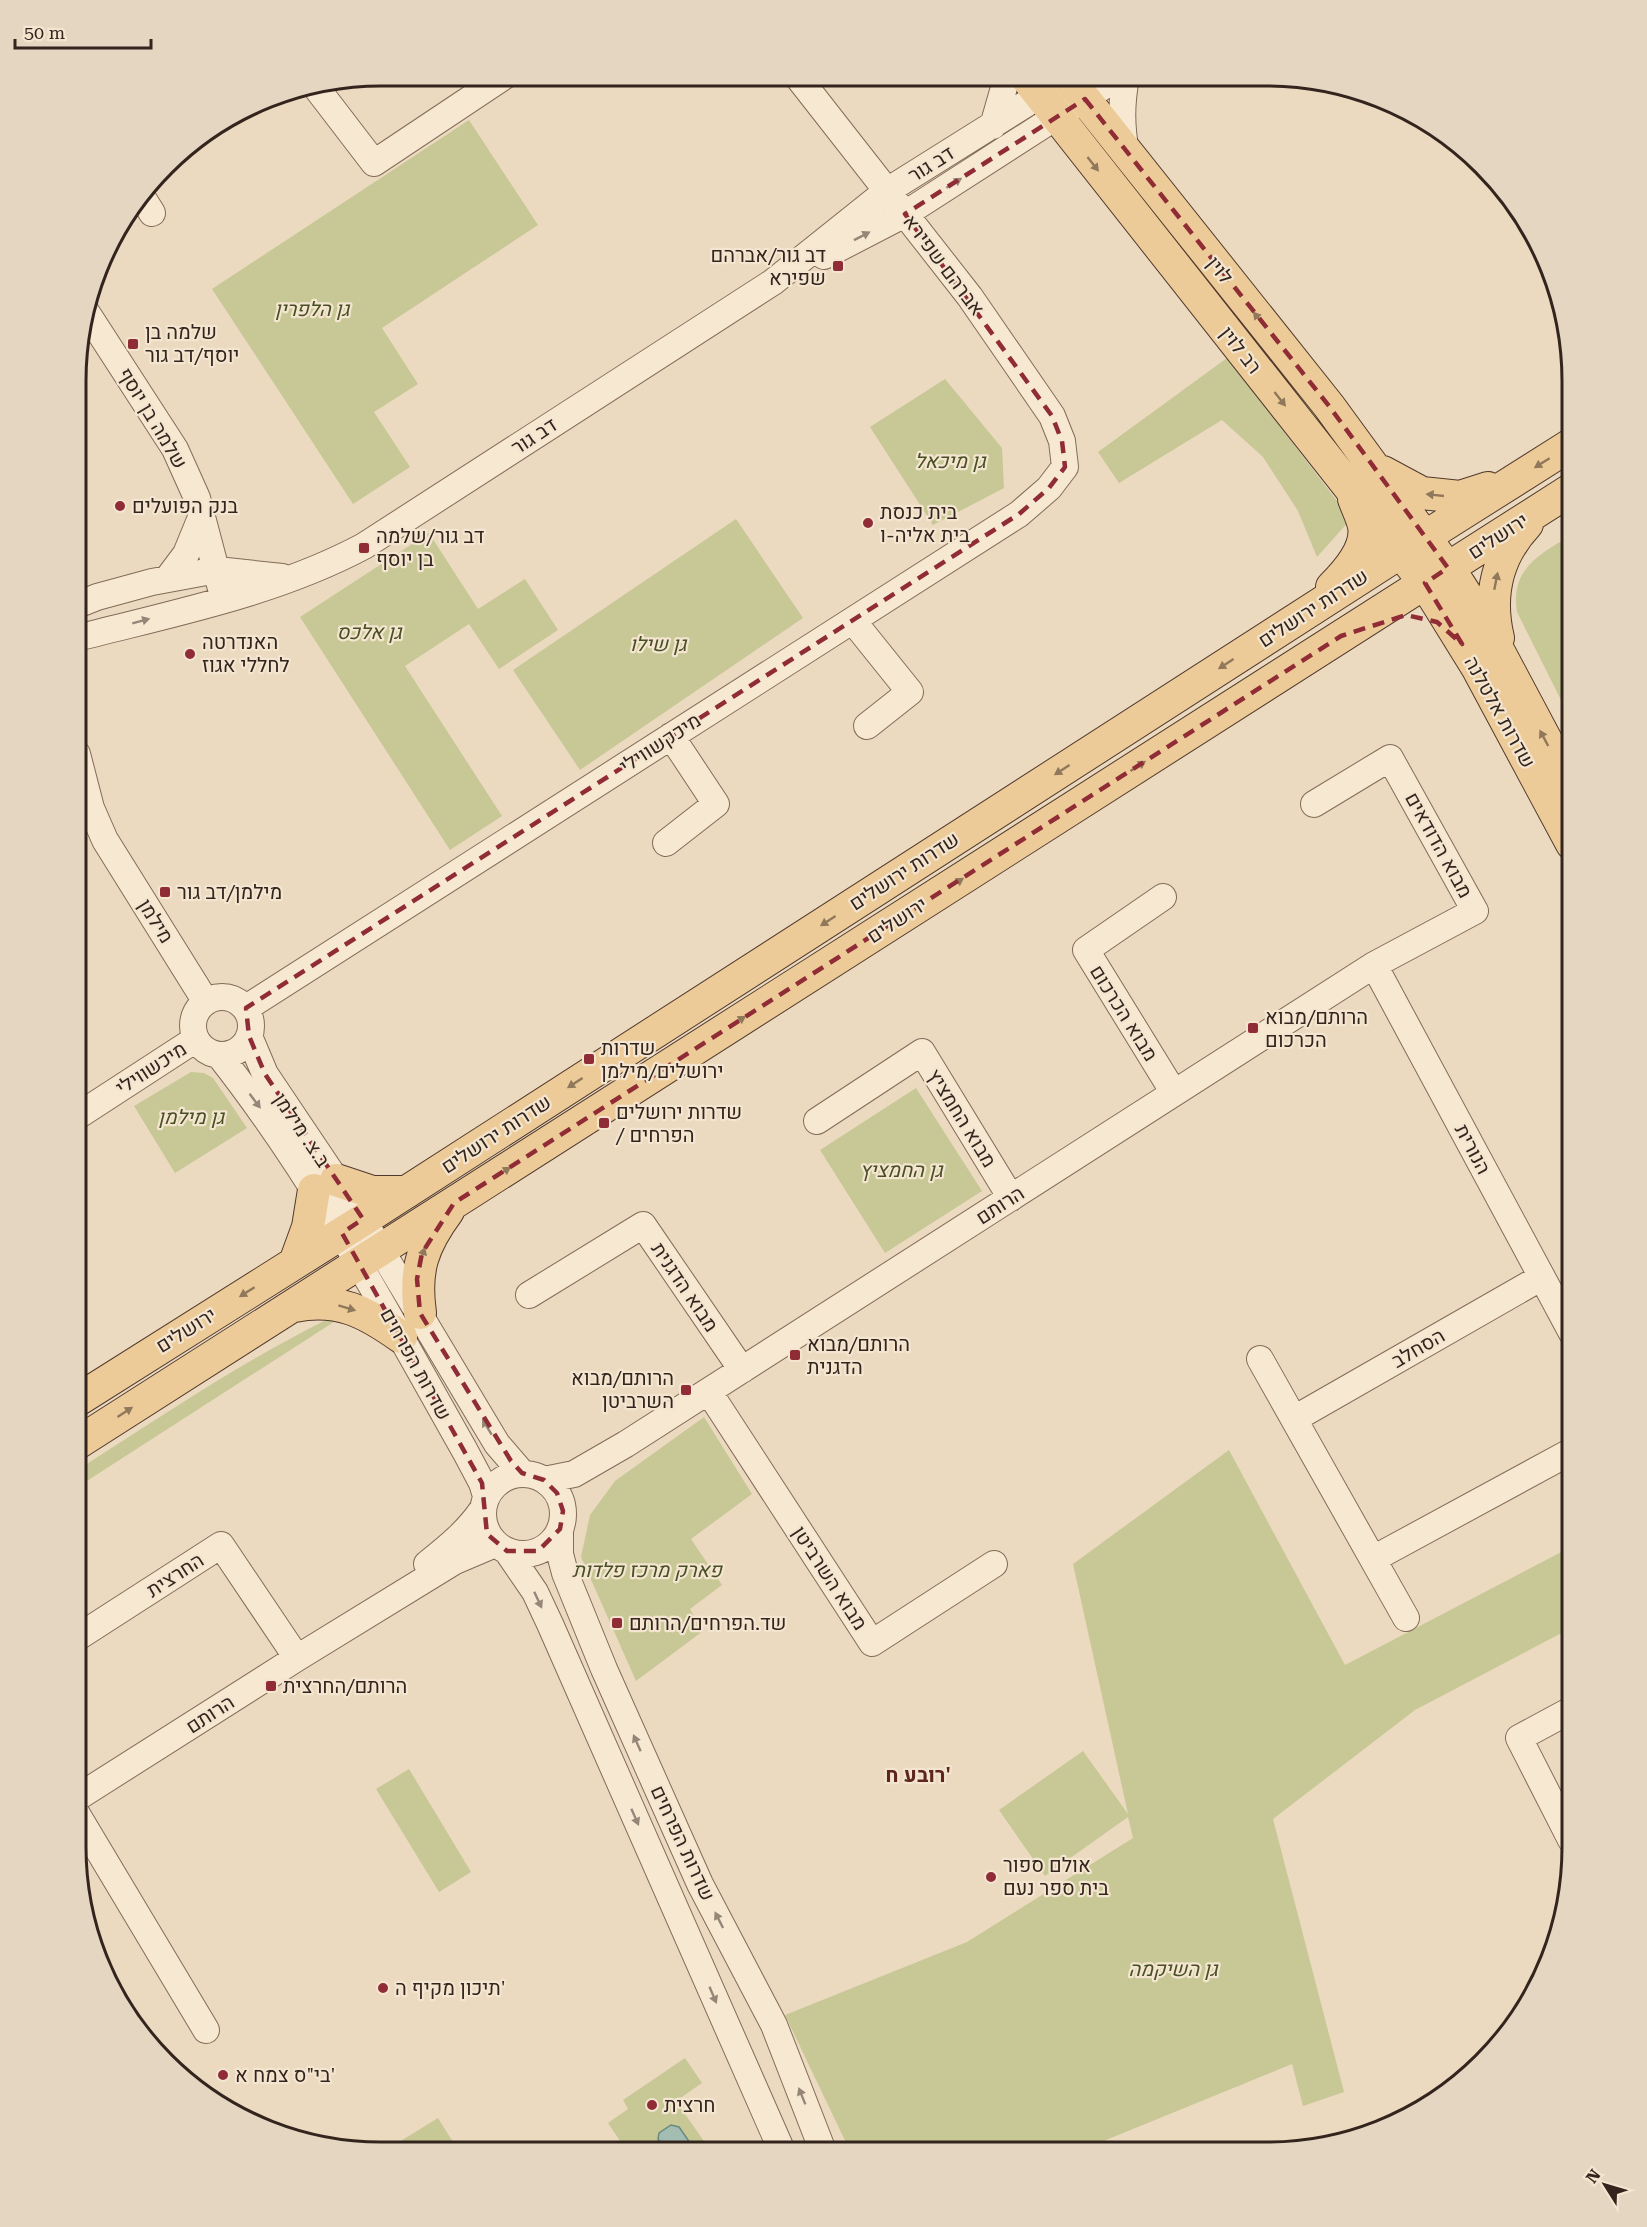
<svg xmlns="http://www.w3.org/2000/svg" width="1647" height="2227" viewBox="0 0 1647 2227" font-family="'Roboto Serif',Heebo,serif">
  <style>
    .green { fill: #c7c895 }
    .water { fill: #a3bdb3; stroke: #6b8a7f; stroke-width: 1.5 }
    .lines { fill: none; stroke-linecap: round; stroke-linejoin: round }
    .minor-casing { stroke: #836b59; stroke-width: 28 }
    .major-casing { stroke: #513a2d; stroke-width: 34 }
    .minor { stroke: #f7e8d2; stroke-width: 26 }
    .major { stroke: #edcb99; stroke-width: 32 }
    .oneway { fill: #90785b }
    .oneway2 { fill: #958678 }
    .marked { fill: none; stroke: #8f2c36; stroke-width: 4.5; stroke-dasharray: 12 8; stroke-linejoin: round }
    .poi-dot { fill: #8f2c36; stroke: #f3e5cf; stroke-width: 2 }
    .labels { text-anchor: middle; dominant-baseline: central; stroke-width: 4.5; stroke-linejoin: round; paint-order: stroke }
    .street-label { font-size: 20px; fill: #33251d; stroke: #f3e5cf }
    .poi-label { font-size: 20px; fill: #33251d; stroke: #f3e5cf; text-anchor: start }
    .park-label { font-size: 20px; font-style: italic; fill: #484f24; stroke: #f3e5cf }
    .neighbourhood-label { font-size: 21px; font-weight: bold; fill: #5e261e; stroke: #f3e5cf }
    .rim { fill: none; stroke: #33251d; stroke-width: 3 }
  </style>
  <rect width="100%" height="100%" fill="#ebdac0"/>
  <path class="green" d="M469,120l69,105 -156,103 36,56 -44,28 36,55 -57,37 -141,-215z
    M1227,358l124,161 -34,38 -19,-46 -35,-54 -41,-37 -103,63 -21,-31z
    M945,379l57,69 2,40 -71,37 -63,-98z
    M736,519l67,99 -223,152 -67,-100z
    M429,533l49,76 47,-30 33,51 -59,39 -30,-45 -64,42 97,150 -52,34 -150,-233z
    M1572,535v169l-7,4 -48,-96c-7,-44 23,-58 55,-77z
    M191,1072l13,1 9,5 34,50 -72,45 -41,-67z
    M916,1088l66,103 -97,62 -65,-103z
    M330,1318h10l-264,170v-17c83,-53 165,-109 254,-153z
    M704,1417l48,77 -61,45 31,46 -32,24 13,22 -67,50 -55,-124 9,-42 25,-34z
    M1229,1450l116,215 226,-118v81l-156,82 -142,109 71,273 -41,14 -11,-42 -213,87h-229l-65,-136 182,-73 166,-104 -5,-21 -83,59 -46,-66 84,-59 45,63 -55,-250z
    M409,1769l62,103 -32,20 -63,-103z
    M685,2058l17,25 -26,18 34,49h-97l9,-6 -14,-21 20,-14 -5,-9z
    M438,2118l20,32h-72z"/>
  <path class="water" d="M671,2125l8,2 16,23h-18l2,-4 -4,-3 -6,6 -5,-1 -6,-9 1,-6z"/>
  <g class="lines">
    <defs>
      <path id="minor" d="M1126,77c-5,28 -5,48 0,76
        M315,86l59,77 132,-88
        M993,126l14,-49
        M142,197l10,16
        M824,256l81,-42 213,-137
        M87,313l88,136 22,49 27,102
        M168,578l18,-24 16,-39
        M77,605l20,-8 55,-15 65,-12 65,7
        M853,621l57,71 -43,34
        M77,638c97,-25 199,-45 287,-92l409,-264 114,-91 182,-114
        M77,754l14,54 14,32 101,162
        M666,843l50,-39 -45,-68
        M1163,897l-77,53 88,143
        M1374,965l198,368
        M193 1026a29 29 0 1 1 58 0a29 29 0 1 1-58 0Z
        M246,1008l773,-494 30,-26 16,-21 -3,-26 -10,-25 -82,-119 -173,-221
        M249,1036l16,38 98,146 134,224 25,29
        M219,1055c97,123 169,260 246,396l17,32 4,13
        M76,1117l120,-78
        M817,1121l105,-69 89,146
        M529,1295l114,-70 99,145
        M1260,1359l146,259
        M709,1392l163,251 122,-79
        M1294,1419l248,-142
        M483 1514a40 40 0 1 1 80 0a40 40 0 1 1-80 0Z
        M544,1480l30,-6 52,-30 748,-479 101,-54 -85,-153 -76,46
        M560,1529v25l5,19 39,96 96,215 74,141 49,126
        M507,1551l28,41 15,32 232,527
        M1373,1559l199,-108
        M427,1564c21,-17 40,-32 55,-54
        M75,1639l146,-94 76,113
        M75,1799l222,-141 158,-97 40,-17
        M75,1811l131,219
        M1571,1840l-52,-102 52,-28"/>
      <path id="major" d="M1026,77l399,506 52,84 95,177
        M1067,77l262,329 130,178 23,36 90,169
        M1383,472l39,21 38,4 28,-9
        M1332,587c15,-15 36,-38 32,-61 -2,-9 -7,-19 -10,-27
        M1498,638c-10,-42 -1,-82 29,-114
        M336,1180l36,12h35
        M296,1260l12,-33 6,-37
        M294,1306c44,-9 72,6 107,31
        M420,1313c-6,-42 2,-67 28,-102
        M76,1401l287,-181 1038,-668 171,-108
        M76,1444l1496,-955"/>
    </defs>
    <use href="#minor" class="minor-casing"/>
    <use href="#major" class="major-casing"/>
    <use href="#minor" class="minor"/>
    <use href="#major" class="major"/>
  </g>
  <defs><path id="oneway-solid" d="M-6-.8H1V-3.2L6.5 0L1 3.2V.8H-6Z" transform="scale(1.5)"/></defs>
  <g class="oneway">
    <use href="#oneway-solid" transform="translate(1093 164) rotate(52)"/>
    <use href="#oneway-solid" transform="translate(1259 319) rotate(-129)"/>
    <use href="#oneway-solid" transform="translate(1280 399) rotate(52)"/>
    <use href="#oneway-solid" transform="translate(1542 463) rotate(148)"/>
    <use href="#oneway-solid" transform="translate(1435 495) rotate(-174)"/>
    <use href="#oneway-solid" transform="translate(1496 581) rotate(-79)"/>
    <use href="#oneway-solid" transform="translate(1226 664) rotate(147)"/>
    <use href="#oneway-solid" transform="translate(1544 738) rotate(-118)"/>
    <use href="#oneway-solid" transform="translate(1138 766) rotate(-33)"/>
    <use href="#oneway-solid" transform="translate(1062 770) rotate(147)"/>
    <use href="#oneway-solid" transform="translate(956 883) rotate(-33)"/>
    <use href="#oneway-solid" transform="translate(828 921) rotate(147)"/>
    <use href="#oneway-solid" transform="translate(738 1021) rotate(-33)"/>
    <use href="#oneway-solid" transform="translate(575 1083) rotate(147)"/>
    <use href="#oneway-solid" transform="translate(503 1172) rotate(-33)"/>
    <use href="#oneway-solid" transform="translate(422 1256) rotate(-71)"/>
    <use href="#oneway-solid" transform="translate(247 1292) rotate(148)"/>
    <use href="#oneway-solid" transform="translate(347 1308) rotate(17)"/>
    <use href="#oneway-solid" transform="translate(125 1412) rotate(-33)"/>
  </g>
  <g class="oneway2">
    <use href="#oneway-solid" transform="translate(954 183) rotate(-32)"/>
    <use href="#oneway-solid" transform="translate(862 236) rotate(-27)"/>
    <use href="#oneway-solid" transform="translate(141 621) rotate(-15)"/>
    <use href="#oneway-solid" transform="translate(255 1101) rotate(53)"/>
    <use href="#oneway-solid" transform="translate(487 1427) rotate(-121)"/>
    <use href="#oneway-solid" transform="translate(538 1600) rotate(65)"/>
    <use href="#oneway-solid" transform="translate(637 1743) rotate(-114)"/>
    <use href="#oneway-solid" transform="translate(635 1817) rotate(66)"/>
    <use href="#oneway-solid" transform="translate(719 1920) rotate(-117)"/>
    <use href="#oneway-solid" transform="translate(713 1995) rotate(67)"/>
    <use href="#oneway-solid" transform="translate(802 2096) rotate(-112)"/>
  </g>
  <path class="marked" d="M1085,99l244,307 119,162 -23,15 37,61 -25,-22 -31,-7 -65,21 -887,567 -32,50 -5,26 3,34 91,148 11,12 22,7 13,13 6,18 -3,18 -22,22h-31l-20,-17 -5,-51 -140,-250 21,-14 -98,-145 -16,-38 -3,-28 773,-494 30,-26 16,-21 -3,-26 -10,-25 -147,-202z"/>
  <g class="poi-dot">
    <rect x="832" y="260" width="12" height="12" rx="3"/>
    <rect x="127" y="338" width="12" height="12" rx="3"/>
    <circle cx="120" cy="506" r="6"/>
    <circle cx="868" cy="523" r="6"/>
    <rect x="358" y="542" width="12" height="12" rx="3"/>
    <circle cx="190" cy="654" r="6"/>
    <rect x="159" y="886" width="12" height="12" rx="3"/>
    <rect x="1247" y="1022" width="12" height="12" rx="3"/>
    <rect x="583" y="1053" width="12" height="12" rx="3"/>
    <rect x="598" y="1117" width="12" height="12" rx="3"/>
    <rect x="789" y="1349" width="12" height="12" rx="3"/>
    <rect x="680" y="1384" width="12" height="12" rx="3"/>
    <rect x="611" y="1617" width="12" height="12" rx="3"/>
    <rect x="265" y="1680" width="12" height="12" rx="3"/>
    <circle cx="991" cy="1877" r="6"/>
    <circle cx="383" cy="1988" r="6"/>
    <circle cx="223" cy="2075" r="6"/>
    <circle cx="652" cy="2105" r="6"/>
  </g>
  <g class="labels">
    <g class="street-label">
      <text transform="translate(931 164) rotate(-32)">דב גור</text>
      <text transform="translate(944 265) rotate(53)">אברהם שפירא</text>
      <text transform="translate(1220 270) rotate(51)">לוין</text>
      <text transform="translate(1241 350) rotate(52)">רב לוין</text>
      <text transform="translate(153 418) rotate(59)">שלמה בן יוסף</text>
      <text transform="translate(534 436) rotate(-33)">דב גור</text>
      <text transform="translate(1498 536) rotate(-33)">ירושלים</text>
      <text transform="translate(1313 608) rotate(-33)">שדרות ירושלים</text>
      <text transform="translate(1500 712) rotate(61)">שדרות אלטלנה</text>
      <text transform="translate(660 743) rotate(-33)">מיכקשווילי</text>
      <text transform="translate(1439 845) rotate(61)">מבוא הדודאים</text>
      <text transform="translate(904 871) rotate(-33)">שדרות ירושלים</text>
      <text transform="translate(897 920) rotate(-33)">ירושלים</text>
      <text transform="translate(156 921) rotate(58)">מילמן</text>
      <text transform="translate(1124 1013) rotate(58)">מבוא הכרכום</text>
      <text transform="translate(151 1068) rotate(-33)">מיכשווילי</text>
      <text transform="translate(962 1118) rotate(58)">מבוא החמציץ</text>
      <text transform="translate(302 1130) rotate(56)">ב.צ. מילמן</text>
      <text transform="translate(496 1134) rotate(-33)">שדרות ירושלים</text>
      <text transform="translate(1473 1149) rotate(62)">הנורית</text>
      <text transform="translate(1000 1205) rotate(-33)">הרותם</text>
      <text transform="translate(685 1287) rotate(56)">מבוא הדגנית</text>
      <text transform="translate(186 1330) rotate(-32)">ירושלים</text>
      <text transform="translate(1418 1348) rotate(-30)">הסחלב</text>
      <text transform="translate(416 1364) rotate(61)">שדרות הפרחים</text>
      <text transform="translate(175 1575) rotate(-33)">החרצית</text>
      <text transform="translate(830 1578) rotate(57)">מבוא השרביטן</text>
      <text transform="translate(210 1714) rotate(-33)">הרותם</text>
      <text transform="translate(683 1843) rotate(65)">שדרות הפרחים</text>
    </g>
    <g class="poi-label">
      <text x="826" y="255" text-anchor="end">דב גור/אברהם<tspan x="826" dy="23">שפירא</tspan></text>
      <text x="145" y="332">שלמה בן<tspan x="145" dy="23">יוסף/דב גור</tspan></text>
      <text x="132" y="506">בנק הפועלים</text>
      <text x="880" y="512">בית כנסת<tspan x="880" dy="23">בית אליה-ו</tspan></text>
      <text x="376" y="536">דב גור/שלמה<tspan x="376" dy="23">בן יוסף</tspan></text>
      <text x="202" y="642">האנדרטה<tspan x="202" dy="23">לחללי אגוז</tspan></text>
      <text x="177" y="892">מילמן/דב גור</text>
      <text x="1265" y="1017">הרותם/מבוא<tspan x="1265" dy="23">הכרכום</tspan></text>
      <text x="601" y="1048">שדרות<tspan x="601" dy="23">ירושלים/מילמן</tspan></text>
      <text x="616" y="1112">שדרות ירושלים<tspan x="616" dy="23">/ הפרחים</tspan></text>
      <text x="807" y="1344">הרותם/מבוא<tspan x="807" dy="23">הדגנית</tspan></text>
      <text x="674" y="1378" text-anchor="end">הרותם/מבוא<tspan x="674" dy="23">השרביטן</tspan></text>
      <text x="629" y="1623">שד.הפרחים/הרותם</text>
      <text x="283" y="1686">הרותם/החרצית</text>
      <text x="1003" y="1865">אולם ספור<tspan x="1003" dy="23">בית ספר נעם</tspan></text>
      <text x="395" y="1988">תיכון מקיף ה'</text>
      <text x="235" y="2075">בי"ס צמח א'</text>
      <text x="664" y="2105">חרצית</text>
    </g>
    <g class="park-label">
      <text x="312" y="309">גן הלפרין</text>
      <text x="950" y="461">גן מיכאל</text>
      <text x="369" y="632">גן אלכס</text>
      <text x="658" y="644">גן שילו</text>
      <text x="191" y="1117">גן מילמן</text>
      <text x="901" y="1170">גן החמציץ</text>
      <text x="647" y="1570">פארק מרכז פלדות</text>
      <text x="1173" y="1969">גן השיקמה</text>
    </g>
    <g class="neighbourhood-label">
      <text x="918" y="1775">רובע ח'</text>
    </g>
  </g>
  <path d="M0 0H1647V2227H0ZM381 86H1267A295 295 0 0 1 1562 381V1847A295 295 0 0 1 1267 2142H381A295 295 0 0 1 86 1847V381A295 295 0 0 1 381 86Z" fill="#e4d6c1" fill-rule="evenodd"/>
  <path class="rim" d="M381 86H1267A295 295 0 0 1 1562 381V1847A295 295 0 0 1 1267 2142H381A295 295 0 0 1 86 1847V381A295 295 0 0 1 381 86Z"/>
  <g transform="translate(1605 2185) rotate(307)" stroke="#f3e5cf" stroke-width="4.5" paint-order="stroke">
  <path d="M0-4.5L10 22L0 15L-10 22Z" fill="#33251d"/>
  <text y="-9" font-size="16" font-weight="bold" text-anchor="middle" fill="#33251d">N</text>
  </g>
  <path d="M15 39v9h136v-9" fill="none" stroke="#33251d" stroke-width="3"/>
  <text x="24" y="39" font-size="18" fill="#33251d" stroke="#f3e5cf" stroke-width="4.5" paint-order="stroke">50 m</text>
</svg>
